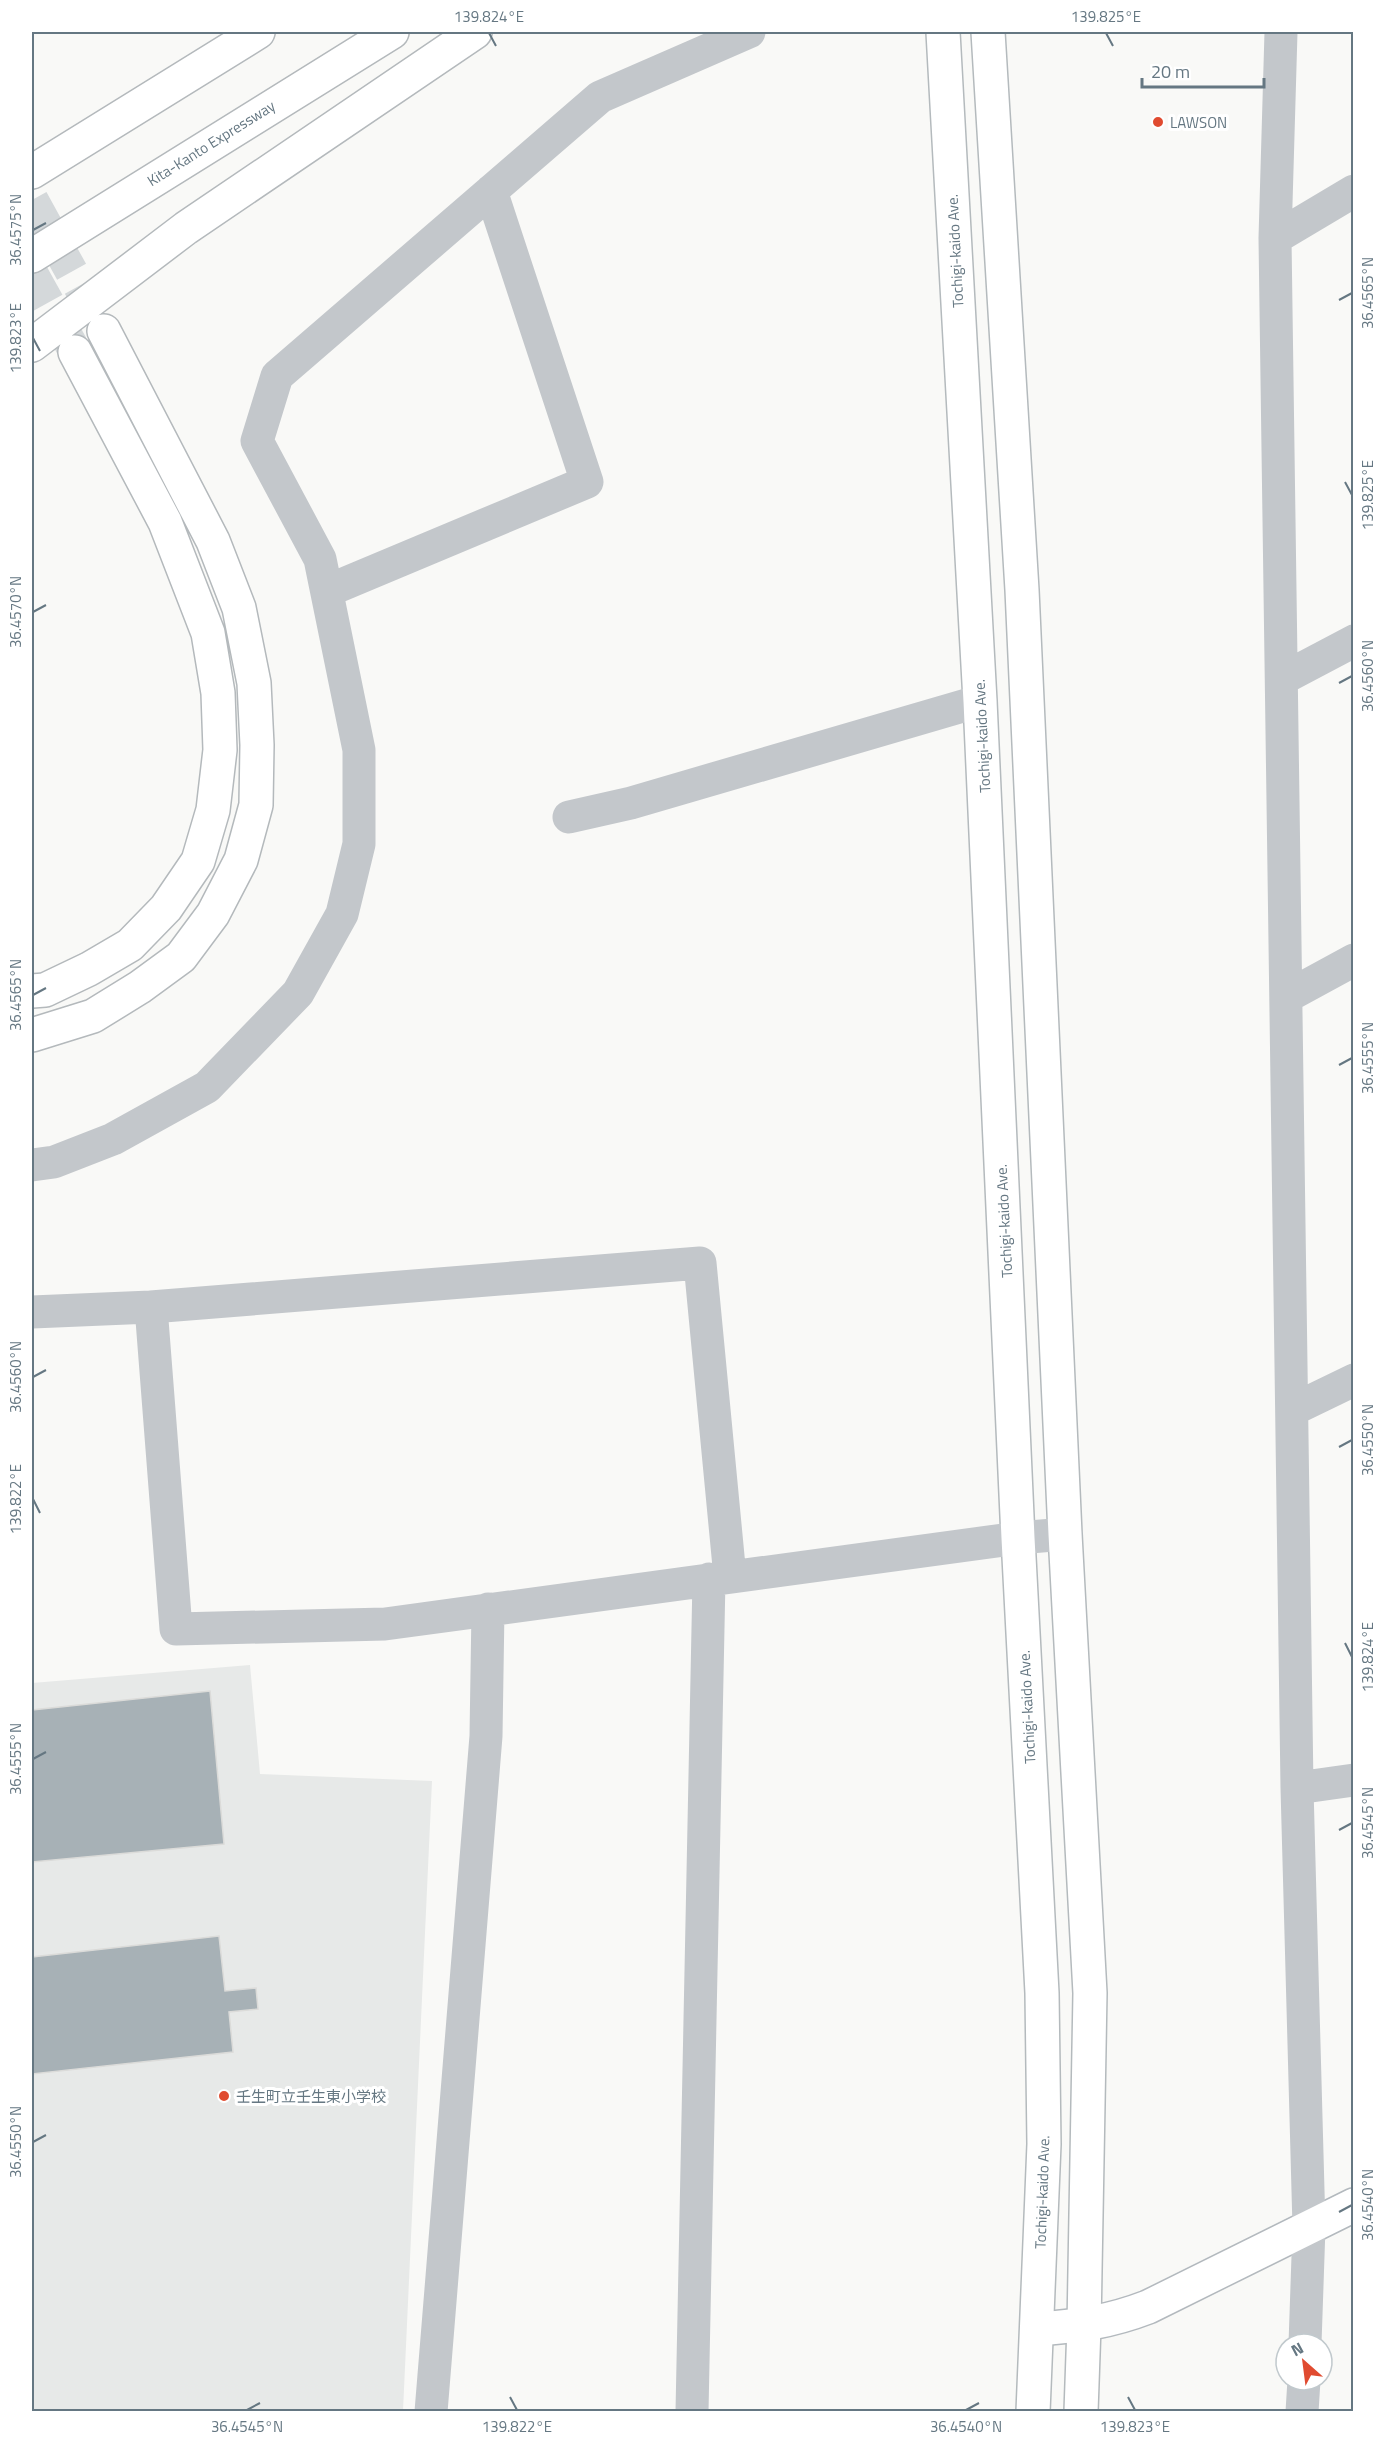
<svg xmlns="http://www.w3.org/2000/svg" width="1385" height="2443" viewBox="0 0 1385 2443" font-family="'Titillium Web','Noto Sans JP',sans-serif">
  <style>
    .built { fill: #e7e9e8 }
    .building { fill: #a7b1b6; stroke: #dbdbd9; stroke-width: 1.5 }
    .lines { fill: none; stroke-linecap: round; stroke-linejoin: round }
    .highway-tunnel { stroke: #d4d8da; stroke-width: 33; stroke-dasharray: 33 16; stroke-linecap: butt }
    .secondary-casing { stroke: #b3b9be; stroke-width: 36 }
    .primary-casing { stroke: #b4babd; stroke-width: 36 }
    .highway-casing { stroke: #b4b9bc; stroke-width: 36 }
    .street { stroke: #c3c7cb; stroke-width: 33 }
    .secondary { stroke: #fff; stroke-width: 33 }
    .primary { stroke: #fff; stroke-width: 33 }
    .highway { stroke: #fff; stroke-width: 33 }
    .ticks { fill: none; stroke: #657782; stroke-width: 2 }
    .poi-dot { fill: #e04b30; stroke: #fff; stroke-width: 2 }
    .labels { text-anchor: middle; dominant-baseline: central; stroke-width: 6; stroke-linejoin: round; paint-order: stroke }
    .poi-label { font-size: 15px; fill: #657782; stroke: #fff; text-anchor: start }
    .street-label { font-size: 15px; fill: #657782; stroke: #fff }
    .neatline { fill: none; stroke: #657782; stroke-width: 2 }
    .ticks-label { font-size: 15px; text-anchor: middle; fill: #657782 }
  </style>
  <rect width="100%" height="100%" fill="#f9f9f7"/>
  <path class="built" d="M250,1665l10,109 172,7 -29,630 -371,1v-729z"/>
  <path class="building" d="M210,1691l14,153 -192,18v-152z
    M219,1936l6,55 31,-3 2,21 -29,3 4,40 -201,22v-117z"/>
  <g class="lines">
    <path class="highway-tunnel" d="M32,200l70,127
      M32,274l41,74"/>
    <defs>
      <path id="secondary" d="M1038,2329c40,-3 71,-7 110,-22l206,-102"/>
      <path id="primary" d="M943,32l37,669 38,837 24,455 2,151 -11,268
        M988,32l34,558 43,944 25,459 -6,333 -3,86"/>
      <path id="highway" d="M32,172l226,-140
        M32,256l360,-224
        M32,345l154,-117 289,-196
        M32,991l13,-1 44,-21 41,-24 36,-37 32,-47 15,-51 7,-60 -2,-57 -10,-60 -43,-111 -90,-170
        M32,1035l61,-19 47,-29 41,-30 32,-43 28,-54 15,-55 1,-60 -3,-62 -15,-75 -26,-67 -109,-210"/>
    </defs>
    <use href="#secondary" class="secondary-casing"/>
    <use href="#primary" class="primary-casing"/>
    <use href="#highway" class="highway-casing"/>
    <path class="street" d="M1281,32l-6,206 22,1550 12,439 -4,117
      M1275,238l79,-47
      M327,591l260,-109 -96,-291
      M1282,679l72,-38
      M569,817l62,-14 349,-102
      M1286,997l68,-37
      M32,1165l22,-3 59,-23 94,-52 91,-94 44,-79 17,-70v-94l-39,-191 -63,-118 20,-65 323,-279 149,-65
      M151,1307l549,-44 30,314
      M32,1312l119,-5 25,322 209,-5 633,-86 47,-4
      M1292,1410l62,-30
      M1297,1788l57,-8
      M431,2412l55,-676 2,-127
      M692,2412l17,-833
      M1302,2412l2,-32"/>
    <use href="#secondary" class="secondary"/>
    <use href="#primary" class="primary"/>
    <use href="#highway" class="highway"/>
  </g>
  <path class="ticks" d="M489,33l7,13M1106,33l7,13M33,230l13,-7M1339,300l13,-7M33,338l7,13M1345,482l7,13M33,612l13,-7M1339,683l13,-7M33,995l13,-7M1339,1065l13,-7M33,1377l13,-7M1339,1447l13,-7M33,1499l7,14M1345,1643l7,14M33,1759l13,-7M1339,1830l13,-7M33,2142l13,-7M1339,2212l13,-7M510,2397l7,13M1128,2397l7,13M247,2410l13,-7M966,2410l13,-7"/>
  <g class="poi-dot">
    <circle cx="1158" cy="122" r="6"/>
    <circle cx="224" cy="2096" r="6"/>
  </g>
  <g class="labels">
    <g class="poi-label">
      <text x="1170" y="122">LAWSON</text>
      <text x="236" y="2096">壬生町立壬生東小学校</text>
    </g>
    <g class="street-label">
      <text transform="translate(211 143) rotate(-32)">Kita-Kanto Expressway</text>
      <text transform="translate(955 251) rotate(-93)">Tochigi-kaido Ave.</text>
      <text transform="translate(982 736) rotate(-93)">Tochigi-kaido Ave.</text>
      <text transform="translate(1004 1221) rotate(-93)">Tochigi-kaido Ave.</text>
      <text transform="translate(1027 1707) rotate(-93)">Tochigi-kaido Ave.</text>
      <text transform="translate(1042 2192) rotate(-88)">Tochigi-kaido Ave.</text>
    </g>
  </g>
  <rect width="1385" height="2443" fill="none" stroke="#ffffff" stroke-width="66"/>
  <g transform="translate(1304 2362) rotate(332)"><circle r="28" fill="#ffffff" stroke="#c1c9cd" stroke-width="1.5"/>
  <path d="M0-4.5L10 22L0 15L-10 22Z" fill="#e04b30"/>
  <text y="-9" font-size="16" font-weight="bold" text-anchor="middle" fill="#657782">N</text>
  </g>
  <path d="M1142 78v9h122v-9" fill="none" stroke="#657782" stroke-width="3"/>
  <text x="1151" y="78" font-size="18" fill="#657782" stroke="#ffffff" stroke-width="4.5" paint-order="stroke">20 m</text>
  <rect x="33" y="33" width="1319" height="2377" class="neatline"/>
  <g class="ticks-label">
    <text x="489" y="22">139.824°E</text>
    <text x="1106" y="22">139.825°E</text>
    <text transform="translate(16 230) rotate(-90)" y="5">36.4575°N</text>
    <text transform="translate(1368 293) rotate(-90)" y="5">36.4565°N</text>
    <text transform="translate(16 338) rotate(-90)" y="5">139.823°E</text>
    <text transform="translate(1368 495) rotate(-90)" y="5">139.825°E</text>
    <text transform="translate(16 612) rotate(-90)" y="5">36.4570°N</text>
    <text transform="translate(1368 676) rotate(-90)" y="5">36.4560°N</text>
    <text transform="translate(16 995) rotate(-90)" y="5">36.4565°N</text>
    <text transform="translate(1368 1058) rotate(-90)" y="5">36.4555°N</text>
    <text transform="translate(16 1377) rotate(-90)" y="5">36.4560°N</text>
    <text transform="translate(1368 1440) rotate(-90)" y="5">36.4550°N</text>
    <text transform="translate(16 1499) rotate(-90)" y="5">139.822°E</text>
    <text transform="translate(1368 1657) rotate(-90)" y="5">139.824°E</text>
    <text transform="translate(16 1759) rotate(-90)" y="5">36.4555°N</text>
    <text transform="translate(1368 1823) rotate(-90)" y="5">36.4545°N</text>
    <text transform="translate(16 2142) rotate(-90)" y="5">36.4550°N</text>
    <text transform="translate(1368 2205) rotate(-90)" y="5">36.4540°N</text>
    <text x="247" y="2432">36.4545°N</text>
    <text x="517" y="2432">139.822°E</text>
    <text x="966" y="2432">36.4540°N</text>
    <text x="1135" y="2432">139.823°E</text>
  </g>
</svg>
